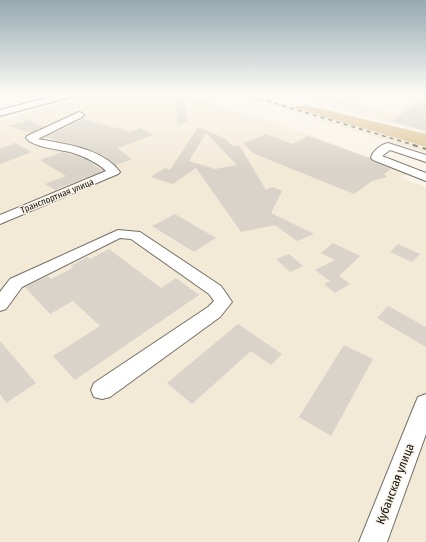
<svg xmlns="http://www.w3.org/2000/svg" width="426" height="542" viewBox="0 0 426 542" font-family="'Fira Sans Condensed',sans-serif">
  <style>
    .built { fill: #f3e9d7 }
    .green { fill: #dbc293 }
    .building { fill: #d9d3c9; fill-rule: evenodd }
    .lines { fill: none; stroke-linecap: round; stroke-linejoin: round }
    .minor-casing { stroke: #746f65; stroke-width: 2 }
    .minor { fill: #fff; fill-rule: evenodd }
    .rail-far1 { stroke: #68655f; stroke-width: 1.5; stroke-dasharray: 4 4; stroke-linecap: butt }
    .rail { stroke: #68655f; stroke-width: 2; stroke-dasharray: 5 5; stroke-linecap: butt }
    .labels { text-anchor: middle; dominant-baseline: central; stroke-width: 3; stroke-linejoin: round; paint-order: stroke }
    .far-street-label { font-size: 9px; fill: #100f0b; stroke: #f9f3e8 }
    .near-street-label { font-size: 12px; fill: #100f0b; stroke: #f9f3e8 }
  </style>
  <rect width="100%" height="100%" fill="#f9f3e8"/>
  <path class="built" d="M95,94h87l126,40 59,23 40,16 -6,5 25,9v355h-426v-421z
    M242,94h6l178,53v6l-117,-36z
    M423,94h3v39l-114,-32 14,-6 66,19z"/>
  <path class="green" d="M305,105l121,29v13l-134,-40z"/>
  <path class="building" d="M174,97l10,4 4,20 -10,4z
    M419,102l7,2v27l-35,-10z
    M83,119l48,13 9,-4 13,7 -36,13 15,11 -16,6 -11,-9 -11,-5 -48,-14z
    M30,120l13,7 -12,6 -23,-7z
    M198,127l26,11 10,9 5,-2 27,45 7,-3 9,4 -11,22 43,21 -17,7 -22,-16 -34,7 -45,-64 -23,16 -22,-7 14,-9 5,2zM206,133l31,32 -22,4 -26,-8z
    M266,134l27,10 15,-8 62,22 2,3 19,8 -7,5 3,3 -15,4 -18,13 -101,-41 -10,-10z
    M15,143l17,9 -32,12v-15z
    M62,152l24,7 17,12 -48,19 -10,-6 21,-8 -26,-16z
    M175,214l41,24 -22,14 -42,-26z
    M333,243l27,13 -21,20 11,8 -15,9 -11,-9 6,-3 -15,-11 20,-10 -14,-7z
    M398,244l22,10 -8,8 -22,-10z
    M109,249l52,39 15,-10 23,17 -124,85 -22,-24 47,-30 -27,-25 -23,13 -25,-27 23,-11 3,3 22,-11 -2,-2 16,-9 3,2z
    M289,254l14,12 -13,6 -14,-13z
    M388,306l38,21v20l-49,-29z
    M238,324l44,30 -11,11 -20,-14 -59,53 -25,-21z
    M0,341l36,42 -30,20 -6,-9z
    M344,345l29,14 -42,77 -32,-19z"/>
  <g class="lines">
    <defs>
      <path id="minor" d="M62,94h13l-1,2 -74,20v-6z
        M79,112l3,1 2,2 -2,2 -44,22c26,5 65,9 82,33l-2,2 -118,50v-9l106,-44c-9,-9 -21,-14 -33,-18 -12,-4 -40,-5 -47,-15l1,-2z
        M388,143l38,12v7l-36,-12 -8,6 44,17v8l-53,-21 -2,-2c1,-7 11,-14 17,-15z
        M118,230l22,2 81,54 11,16 -12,15 -110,80 -8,2 -8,-2 -3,-7 3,-7 114,-76 6,-6 -5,-7 -78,-55 -11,-1 -98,49 -16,22 -6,2v-19l10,-13z
        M426,394v40l-39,108h-28l56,-138 3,-7z"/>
    </defs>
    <use href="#minor" class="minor-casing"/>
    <use href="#minor" class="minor"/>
    <path class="rail-far1" d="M244,94l173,52"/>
    <path class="rail" d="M413,145l13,4"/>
  </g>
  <linearGradient id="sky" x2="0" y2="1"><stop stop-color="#95a9b0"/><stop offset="0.55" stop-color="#fcfaf5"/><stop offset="1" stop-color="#fcfaf5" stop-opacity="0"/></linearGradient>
  <rect width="426" height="170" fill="url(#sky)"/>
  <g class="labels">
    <g class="far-street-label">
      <text transform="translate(57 196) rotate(-22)">Транспортная улица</text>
    </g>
    <g class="near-street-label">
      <text transform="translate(395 484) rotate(-69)">Кубанская улица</text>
    </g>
  </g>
</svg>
